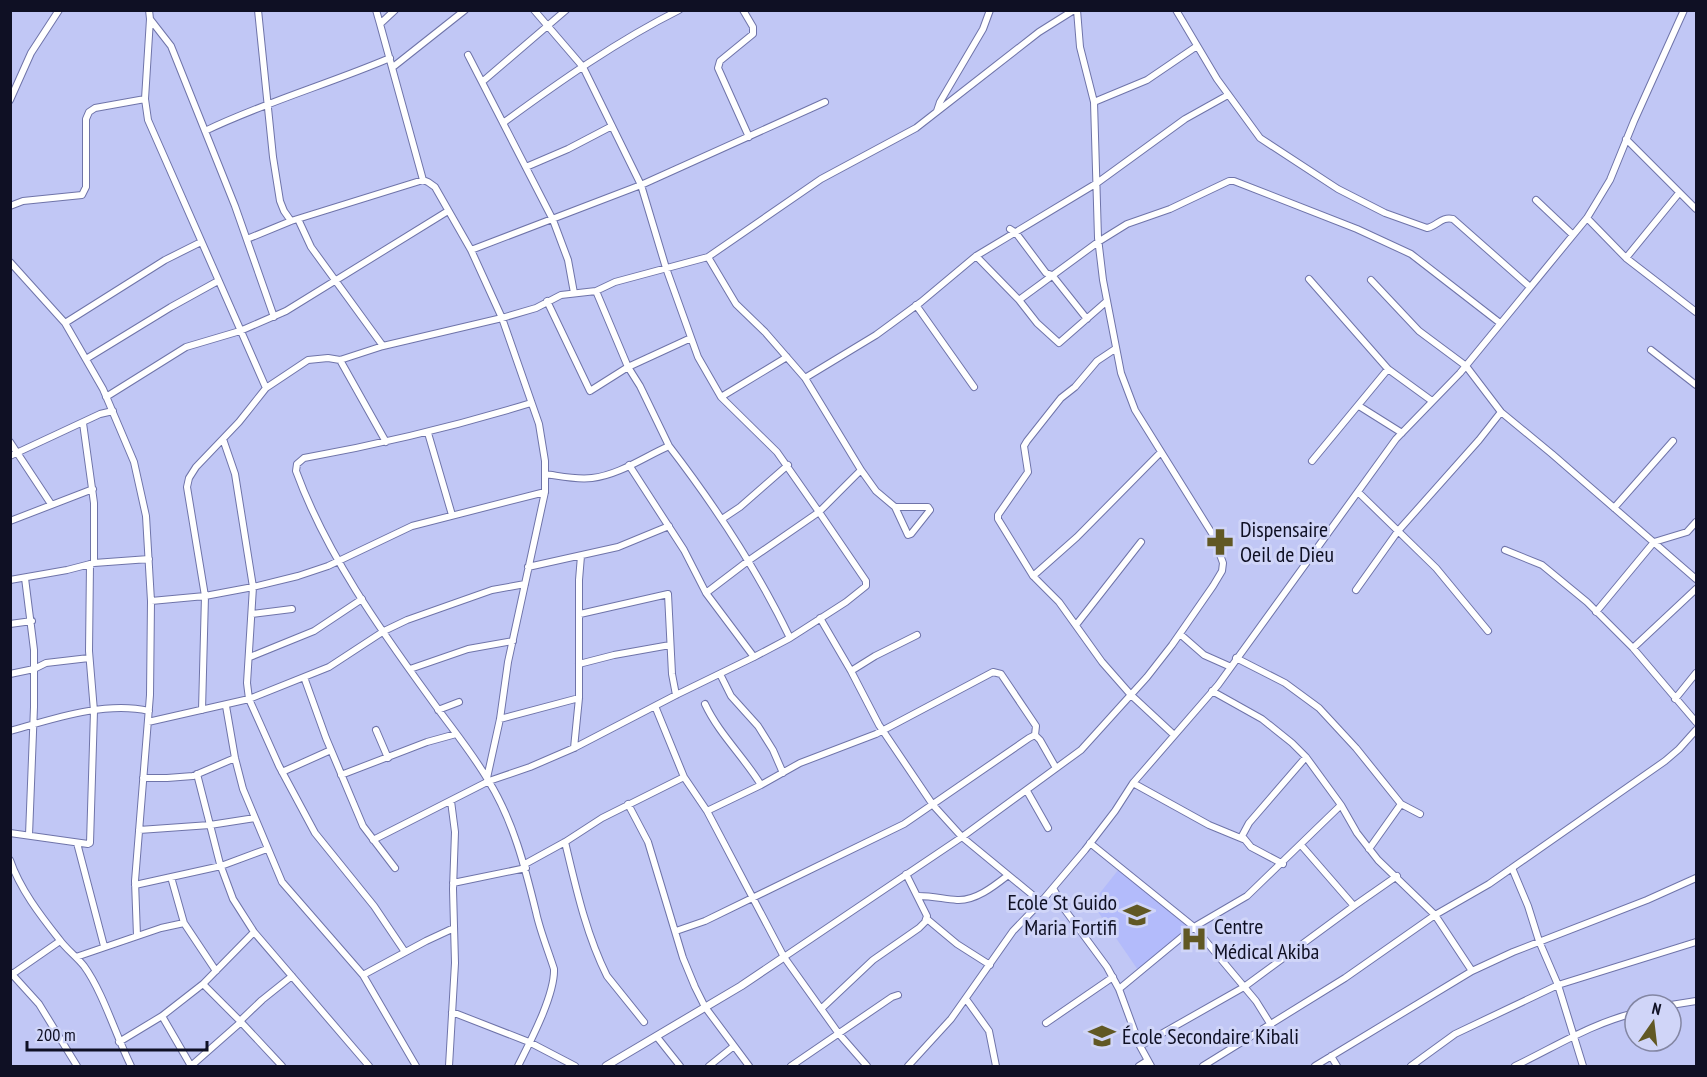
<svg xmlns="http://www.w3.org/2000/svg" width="1707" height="1077" viewBox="0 0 1707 1077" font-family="'PT Sans Narrow',sans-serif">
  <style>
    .built { fill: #b3bbfb }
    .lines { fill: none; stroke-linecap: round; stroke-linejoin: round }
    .minor-casing { stroke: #6f74a9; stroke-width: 8 }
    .tertiary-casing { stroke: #6f74a9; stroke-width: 9 }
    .minor { stroke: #fff; stroke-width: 6 }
    .tertiary { stroke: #fff; stroke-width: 7 }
    .labels { text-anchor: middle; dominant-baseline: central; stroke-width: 6; stroke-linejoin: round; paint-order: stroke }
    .poi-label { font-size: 22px; fill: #0f1024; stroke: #d0d5f8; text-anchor: start }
  </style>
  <rect width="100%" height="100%" fill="#c1c7f5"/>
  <path class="built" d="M1119,869l70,58 -51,43 -46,-67z"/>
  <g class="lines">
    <defs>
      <path id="minor" d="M149,10l1,9 21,27 64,160 39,111
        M258,10l15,147 7,44 4,10 7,10
        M376,10l4,14
        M395,10l-15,14 43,156
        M534,10l49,57 58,118 25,83 32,89 23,40 56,55 42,60 -71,49 -42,32
        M743,10l10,17v7l-33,27 -2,7 31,69
        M1176,10l41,69 43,59 78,51 47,24 42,15c10,-2 15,-12 26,-9l77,68
        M150,19l-5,80 3,21 118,268
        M468,55l85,165 15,40 6,33
        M393,67l72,-57
        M482,82l84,-72
        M10,100l21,-47 28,-43
        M1094,102l53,-22 50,-34
        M937,111l3,-9 43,-73 7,-19
        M503,123c56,-41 114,-82 176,-113
        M205,131c60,-29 124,-47 185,-73
        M1626,139l70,70
        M526,167l42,-18 44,-23
        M1536,200l37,35
        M10,206l13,-5 59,-6 4,-8v-68l3,-7 6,-4 50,-9
        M1587,218l39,40 70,54
        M298,219l13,28 72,99
        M1010,229l6,4 30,40 6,2 35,44
        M247,239l44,-18 132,-41 5,2 7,5 36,63 31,68 37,106 6,37v31l-37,170 -8,57 -13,59
        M471,250l170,-65 184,-83
        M976,256l43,44 18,23 22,20 48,-42
        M1626,258l53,-65
        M10,262l55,61 38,66 31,73 12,54 5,85 -1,94 -15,186 2,55
        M1309,279l79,90 44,32
        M1371,280l48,51 47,35 35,46 51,42 144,125
        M1019,300l79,-58 29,-18 43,-15 59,-28h5l123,48 54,25 89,69
        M547,301l43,90 38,-24 63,-29
        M916,305l58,82
        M65,323l100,-63 36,-18
        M1115,349l-18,12 -22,26 -14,11 -34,43 -3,5 4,26 -30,43v4l35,57 26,26 43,60 29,33 42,39
        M1651,350l45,35
        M86,359l85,-52 47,-26
        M340,360l46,82
        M805,378l71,-43 45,-33 55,-46 121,-73 88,-64 43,-24
        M106,397l80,-50 54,-16 46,-20 162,-100
        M721,397l66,-40
        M1359,406l43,27
        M83,423l11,80v60
        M428,433l24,82
        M223,439l12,35 18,113 -6,96 2,16 30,67 36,67 59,73 31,46
        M10,442l41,62
        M669,446c46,60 88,123 121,192
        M10,456l90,-42 13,-3
        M1312,461l76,-92
        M629,465l55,85 22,43 48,64
        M861,470l15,21 19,16 13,28 3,-1 19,-24 -2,-3h-33
        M545,474c15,2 31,6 47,4 27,-3 52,-21 77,-32l-29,-60 -12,-19 -32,-76
        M1358,492l78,76 52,63
        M1614,508l59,-67
        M722,519l18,-12 48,-42
        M10,521l83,-32
        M1505,550l37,15 45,37 46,46 63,74
        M528,567l90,-20 51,-21
        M1033,576l44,-39 84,-85
        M25,578l9,72v57l-5,128
        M10,580l57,-10 27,-7 55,-4
        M1356,590l42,-59 81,-91 22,-28
        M151,601l54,-5 48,-9 45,-11 30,-10 84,-40 133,-34
        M1596,612l58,-70 33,-10 9,-10
        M252,614l40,-5
        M580,614l88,-20 4,80 4,21
        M820,618l31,53 28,54 54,80 29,32 79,65
        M10,624l22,-3
        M1076,625l65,-83
        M1180,634l24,21 27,12
        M1633,648l63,-59
        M250,657l64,-26 48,-32
        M1236,658l49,25 34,25 37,40 45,56 19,10
        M579,664l35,-9 56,-10
        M410,669l58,-20 45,-8
        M851,671l24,-15 42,-21
        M10,674l24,-5 12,-6 43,-5
        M720,674l11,22 27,30 15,24 10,23
        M304,677l22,61 37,88 32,42
        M1212,691l50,28 30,24 14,14 35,48 16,28 21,27 57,55 37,56
        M1675,699l21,-26
        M705,704c14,30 39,53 56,81
        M226,706l9,52 8,31 39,93 81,93 53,91
        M655,706l29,71 23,34 77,146 55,77 28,32
        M202,710l3,-114 -18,-109 2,-9 7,-11 43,-45 27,-34 42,-28 20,-2 12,2 43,-14 119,-28 34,-10 25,-13 35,-4 19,-9 93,-25 113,-78 95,-51 123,-96 35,-22
        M438,710l21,-8
        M500,719l79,-21
        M148,722l101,-23 80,-32 55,-36 23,-11 85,-30 33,-6
        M376,730l12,28
        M10,731c43,-12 94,-30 139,-20
        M574,748l5,-50v-118l2,-24
        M282,772l49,-22
        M197,774l23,90 13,35 21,33 115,134
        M341,775l86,-33 29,-8
        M143,778h24l26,-2 42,-18
        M1133,783l76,42 34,14
        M1027,791l21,37
        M628,804l20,38 35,116 12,29 10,20 44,59
        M707,811l54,-26 39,-22 76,-29 117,-62 8,2 31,46 4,6 -1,9
        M139,830l71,-5 45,-7
        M10,833l78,11 2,-1 4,-132 -5,-60 1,-87
        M373,840l116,-59 41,-14 44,-19 102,-53 78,-38 36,-19 56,-36 20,-16v-5l-47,-69 42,-42 -56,-92 -40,-46 -29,-28 -28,-47
        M565,842c11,46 21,92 42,134l37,46
        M77,843l27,103
        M1090,843l104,84 62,74 15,24
        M1301,845l53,61 43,-30
        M1369,849l32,-45
        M10,860c10,29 30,55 49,79 7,10 17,17 25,27 19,26 32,70 47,100
        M525,864l40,-22 37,-24 82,-41
        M1283,864l-32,-17 -9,-11 7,-13 57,-66
        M1512,868l16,38 11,35 19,44 25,81
        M171,877l13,46 32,48
        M453,883l73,-15
        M135,885l86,-19 46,-17
        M1053,888l12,22 42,57 12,22 21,57 11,20
        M919,896c13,0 25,3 38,4 18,1 36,-13 50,-24
        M927,919l30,25 33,21
        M676,931l29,-10 199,-97 125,-86 6,-3 5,5 16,28
        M76,957l85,-29 23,-5
        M784,957l178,-120 119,-87 66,-73 25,-32 41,-59 9,-15 1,-8 -10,-28 -78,-125 -14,-37 -18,-93 -5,-42 -4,-136 -14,-55 -3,-37
        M10,972l29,32 38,62
        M11,975l49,-34
        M363,975l63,-34 28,-13
        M203,984l37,37 42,45
        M1119,989l75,-62 53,-31 94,-91
        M966,999l23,32 7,35
        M1671,1005l25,-4
        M821,1009l52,-49 46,-32 6,-6 2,-6 -21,-42
        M452,1012l77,30 46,24
        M162,1016l29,50
        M240,1021l22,-21 30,-24
        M1046,1023l67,-46
        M657,1037l23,29
        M119,1042l43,-26 41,-32 51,-52
        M1140,1046l104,-59 110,-81
        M1331,1056l6,10
        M191,1066l50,-44
        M449,1066l6,-103 -2,-74 2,-57 -4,-31
        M518,1066c12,-24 37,-71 36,-97 -6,-19 -14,-38 -18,-57 -11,-45 -23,-92 -48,-132 -17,-29 -39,-55 -58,-82 -51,-70 -104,-145 -134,-227l1,-7 7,-6c77,-14 152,-32 227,-55
        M709,1066l25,-20
        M791,1066l101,-69 6,-2
        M908,1066l43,-47 62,-88 28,-29 44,-52 30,-39 18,-28 85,-98 178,-246 64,-66 127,-155 23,-38 24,-59 50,-111
        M1139,1066l8,-5
        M1203,1066l142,-88 90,-63 54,-31 176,-123 14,-12 17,-19
        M1315,1066l157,-95 41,-19 134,-52 49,-22
        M1411,1066l44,-32 103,-49 138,-43
        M1515,1066c40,-19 77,-43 120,-53"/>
      <path id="tertiary" d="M606,1066l135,-80 43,-29"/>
    </defs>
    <use href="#minor" class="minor-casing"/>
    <use href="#tertiary" class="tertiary-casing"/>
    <use href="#minor" class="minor"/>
    <use href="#tertiary" class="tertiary"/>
  </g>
  <defs>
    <symbol id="pharmacy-bare" viewBox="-9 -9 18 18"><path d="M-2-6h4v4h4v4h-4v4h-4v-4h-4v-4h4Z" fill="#615824" stroke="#d0d5f8" stroke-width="2.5" paint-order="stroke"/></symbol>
    <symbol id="school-bare" viewBox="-9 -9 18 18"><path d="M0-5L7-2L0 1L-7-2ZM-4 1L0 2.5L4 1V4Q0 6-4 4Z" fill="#615824" stroke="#d0d5f8" stroke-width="2.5" paint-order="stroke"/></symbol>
    <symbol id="hospital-bare" viewBox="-9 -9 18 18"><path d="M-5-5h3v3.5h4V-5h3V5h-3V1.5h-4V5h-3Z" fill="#615824" stroke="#d0d5f8" stroke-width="2.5" paint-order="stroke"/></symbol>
  </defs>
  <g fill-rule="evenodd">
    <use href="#pharmacy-bare" x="1201" y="523" width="38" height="38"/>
    <use href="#school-bare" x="1118" y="896" width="38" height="38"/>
    <use href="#hospital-bare" x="1175" y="920" width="38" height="38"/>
    <use href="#school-bare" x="1083" y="1017" width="38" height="38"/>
  </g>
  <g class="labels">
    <g class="poi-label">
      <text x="1240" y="529">Dispensaire<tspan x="1240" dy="25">Oeil de Dieu</tspan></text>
      <text x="1117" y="902" text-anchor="end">Ecole St Guido<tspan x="1117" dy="25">Maria Fortifi</tspan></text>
      <text x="1214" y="926">Centre<tspan x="1214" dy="25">Médical Akiba</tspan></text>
      <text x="1122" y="1036">École Secondaire Kibali</text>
    </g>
  </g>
  <rect width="1707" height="1077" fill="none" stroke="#0f1024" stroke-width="24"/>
  <g transform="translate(1653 1023) rotate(14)"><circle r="28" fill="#d0d5f8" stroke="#8386a3" stroke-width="1.5"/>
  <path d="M0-4.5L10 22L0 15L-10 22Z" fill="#615824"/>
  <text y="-9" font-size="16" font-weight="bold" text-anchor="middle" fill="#0f1024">N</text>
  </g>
  <path d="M27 1041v9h180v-9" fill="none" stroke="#0f1024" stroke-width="3"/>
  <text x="36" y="1041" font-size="18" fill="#0f1024" stroke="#d0d5f8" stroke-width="4.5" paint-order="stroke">200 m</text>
</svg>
